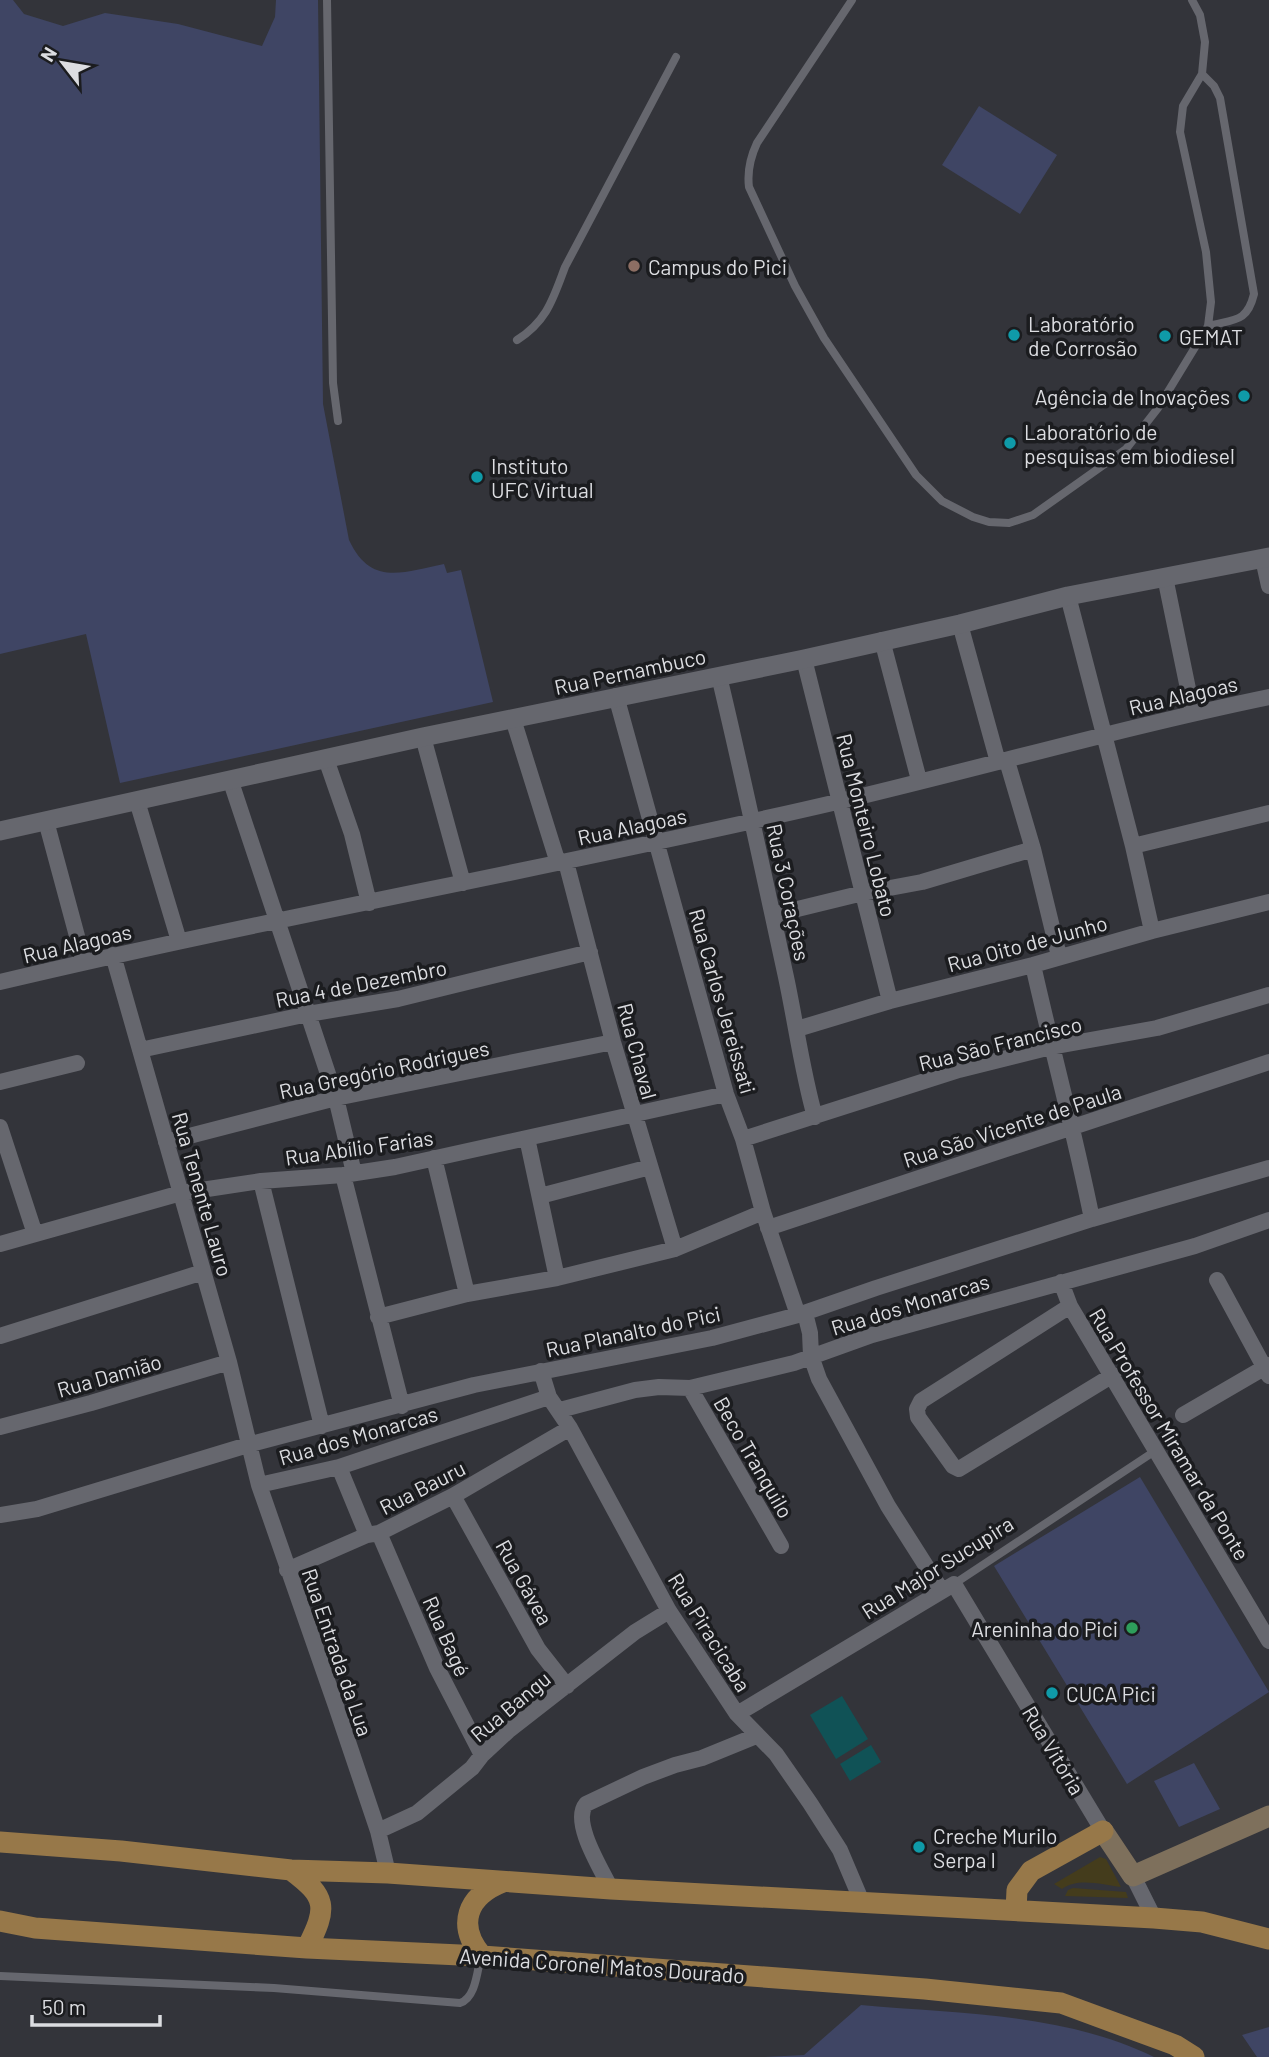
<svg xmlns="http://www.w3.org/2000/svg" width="1269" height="2057" viewBox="0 0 1269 2057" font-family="Barlow,sans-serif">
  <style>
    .green { fill: #3f4564 }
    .sand { fill: #443c1c }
    .water { fill: #105256 }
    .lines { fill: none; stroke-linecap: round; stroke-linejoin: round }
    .service { stroke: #66676e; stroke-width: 8 }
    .minor { stroke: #66676e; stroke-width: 16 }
    .tertiary { stroke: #66676e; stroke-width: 19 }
    .secondary { stroke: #7e705c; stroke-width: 21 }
    .primary { stroke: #977849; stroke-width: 21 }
    .education-dot { fill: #8d6e63; stroke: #1b1c1f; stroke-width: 2.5 }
    .culture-dot { fill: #0f9aa8; stroke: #1b1c1f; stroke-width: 2.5 }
    .leisure-dot { fill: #2e9e5b; stroke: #1b1c1f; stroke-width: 2.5 }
    .labels { text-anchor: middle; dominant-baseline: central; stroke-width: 7; stroke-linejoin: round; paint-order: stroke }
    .poi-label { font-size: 21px; fill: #dcdde1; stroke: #1b1c1f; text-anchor: start }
    .street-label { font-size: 21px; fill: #dcdde1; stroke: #1b1c1f }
  </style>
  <rect width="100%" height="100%" fill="#33343a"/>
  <path class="green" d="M0,0h13l11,14 39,12 42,-13 73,11 84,22 13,-29 1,-17h42l5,404 26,136c22,47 54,32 95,24l3,9 14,-3 32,132 -373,81 -34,-149 -86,20z
    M979,106l78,49 -37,59 -78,-49z
    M1140,1477l129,215 -142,92 -133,-218z
    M1194,1763l26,46 -41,18 -25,-46z
    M861,2005c99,9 203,8 293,52h-390l40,-2z
    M1269,2027v30h-12l-15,-22z"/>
  <path class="sand" d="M1100,1857l6,2 15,28c-18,-2 -43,-10 -59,2l-8,-5z
    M1073,1888l53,4 2,6 -63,-2 3,-6z"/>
  <path class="water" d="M842,1696l26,43 -32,20 -26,-44z
    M871,1745l10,17 -31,19 -10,-17z"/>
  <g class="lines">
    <path class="service" d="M327,0l6,383 5,38
      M852,0l-95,143c-7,15 -10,28 -8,44l46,99 29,52 92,137 26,26 31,16 16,5 20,1 24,-8 93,-66 32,-41 50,-82 3,-24 -5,-50 -26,-120 3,-26 19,-32 3,-32 -5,-27 -8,-15
      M1202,74l12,12 6,12 34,196c-7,29 -20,25 -46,32
      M517,340c30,-19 36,-41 48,-73l111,-210
      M954,1584l201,-133
      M0,1976l274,12 186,15c16,-5 17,-32 21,-47"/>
    <path class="minor" d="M1263,559l6,27
      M1165,577l28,136
      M1068,596l65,250 19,85
      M960,624l38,138
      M882,640l37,140
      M804,659l86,342
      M719,676c24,100 45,200 67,301 10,47 16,94 29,140
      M616,696l110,398 17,45 20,73 35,103
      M513,719l45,144
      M423,737l40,146
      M326,759l26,75 17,69
      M1007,761l26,88 26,107
      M230,779l106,319 18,75
      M137,801l42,140
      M46,821l38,141
      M1133,846l136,-33
      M566,862l47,180 62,207
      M773,915l90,-22 59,-11 111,-33
      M113,955l116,407 30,123 77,221 42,125 10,42
      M1033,965c19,85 42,169 59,254
      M0,982c278,-66 559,-115 837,-180 144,-34 287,-75 432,-105
      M797,1029l93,-28 143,-36 119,-34 117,-29
      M140,1050l168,-36 90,-15 192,-47
      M0,1082l77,-19
      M0,1127l35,107
      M527,1138l30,140
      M743,1139l216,-69 92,-23 106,-19 112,-33
      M166,1142l170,-44 277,-56
      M434,1158l33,136
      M343,1175l59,231
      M261,1181l61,245
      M540,1196l110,-29
      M768,1228l501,-166
      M0,1244l181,-51 80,-12 82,-6 52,-8 331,-73
      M1217,1280l52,96
      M1061,1282l9,24 199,335
      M1070,1306l-149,95 -4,8 1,8 35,49 6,3 154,-94
      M805,1313l5,20 1,23 8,23 69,127 54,85
      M378,1317l89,-23 90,-16 118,-29 88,-37
      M0,1336l203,-64
      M541,1371l8,26 21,31 99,183 68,103 39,40 34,49 30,47 22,52
      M690,1388l91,158
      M560,1410l75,-20 24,-3 31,1 104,-25 78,-28 323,-89 74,-26
      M1183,1415l86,-50
      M0,1427l91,-24 138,-41
      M339,1467l28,68
      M259,1485l80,-18 210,-70
      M453,1496l85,153 29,37
      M0,1515l37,-6 214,-65 223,-59 238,-47 86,-23 78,-27 216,-69 177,-51
      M379,1533l58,135 45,87
      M287,1570l80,-35 12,-2 74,-37 117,-68
      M737,1714l217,-130 149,247
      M378,1831l39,-18 55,-45 10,-13 26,-24 127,-99 34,-21
      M1133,1876l21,42
      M611,1889c-9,-19 -40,-67 -25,-85l57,-27 32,-12 27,-7 54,-22"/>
    <path class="tertiary" d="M0,831l423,-94 381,-78 156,-35 108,-28 201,-39"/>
    <path class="secondary" d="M1103,1831l30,45 136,-60"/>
    <path class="primary" d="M0,1842l121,9 170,19 97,3 223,16 543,29 48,4 67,17
      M291,1870c36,27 37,37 16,78
      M1016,1910l1,-20 14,-19 72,-40
      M0,1921l35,7 272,20 175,8 443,33 136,14 114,42 19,12
      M482,1956c-26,-31 -15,-60 21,-74"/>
  </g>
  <circle class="education-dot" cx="634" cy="266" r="7"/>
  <g class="culture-dot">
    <circle cx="1014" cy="335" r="7"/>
    <circle cx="1165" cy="336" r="7"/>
    <circle cx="1244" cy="396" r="7"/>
    <circle cx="1010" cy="443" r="7"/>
    <circle cx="477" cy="477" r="7"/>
    <circle cx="1052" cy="1693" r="7"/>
    <circle cx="919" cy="1847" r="7"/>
  </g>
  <circle class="leisure-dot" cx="1132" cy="1628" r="7"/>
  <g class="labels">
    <g class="poi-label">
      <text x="648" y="266">Campus do Pici</text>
      <text x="1028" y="323">Laboratório<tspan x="1028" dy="24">de Corrosão</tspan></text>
      <text x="1179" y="336">GEMAT</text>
      <text x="1230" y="396" text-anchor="end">Agência de Inovações</text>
      <text x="1024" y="431">Laboratório de<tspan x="1024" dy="24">pesquisas em biodiesel</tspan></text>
      <text x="491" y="465">Instituto<tspan x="491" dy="24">UFC Virtual</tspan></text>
      <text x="1118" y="1628" text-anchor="end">Areninha do Pici</text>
      <text x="1066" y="1693">CUCA Pici</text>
      <text x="933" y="1835">Creche Murilo<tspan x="933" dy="24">Serpa I</tspan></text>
    </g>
    <g class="street-label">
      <text transform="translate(630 671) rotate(-12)">Rua Pernambuco</text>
      <text transform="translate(1183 695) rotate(-13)">Rua Alagoas</text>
      <text transform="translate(867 825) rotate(76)">Rua Monteiro Lobato</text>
      <text transform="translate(632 826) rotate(-12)">Rua Alagoas</text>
      <text transform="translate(789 892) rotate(78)">Rua 3 Corações</text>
      <text transform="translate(77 943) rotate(-13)">Rua Alagoas</text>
      <text transform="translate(1027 943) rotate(-15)">Rua Oito de Junho</text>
      <text transform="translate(361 983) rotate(-11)">Rua 4 de Dezembro</text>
      <text transform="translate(723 1001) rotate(74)">Rua Carlos Jereissati</text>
      <text transform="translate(1000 1043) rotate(-14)">Rua São Francisco</text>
      <text transform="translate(638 1051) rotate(75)">Rua Chaval</text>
      <text transform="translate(384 1069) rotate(-12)">Rua Gregório Rodrigues</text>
      <text transform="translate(1012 1125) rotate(-18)">Rua São Vicente de Paula</text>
      <text transform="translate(359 1147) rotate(-8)">Rua Abílio Farias</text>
      <text transform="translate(203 1194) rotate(74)">Rua Tenente Lauro</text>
      <text transform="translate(910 1304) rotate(-17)">Rua dos Monarcas</text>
      <text transform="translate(633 1331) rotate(-12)">Rua Planalto do Pici</text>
      <text transform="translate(109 1375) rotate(-16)">Rua Damião</text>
      <text transform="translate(1170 1434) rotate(59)">Rua Professor Miramar da Ponte</text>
      <text transform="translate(358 1435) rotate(-16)">Rua dos Monarcas</text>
      <text transform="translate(754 1457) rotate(60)">Beco Tranquilo</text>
      <text transform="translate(422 1487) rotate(-27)">Rua Bauru</text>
      <text transform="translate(937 1567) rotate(-32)">Rua Major Sucupira</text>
      <text transform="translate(525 1582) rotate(61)">Rua Gávea</text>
      <text transform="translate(710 1632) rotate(58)">Rua Piracicaba</text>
      <text transform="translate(447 1636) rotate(66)">Rua Bagé</text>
      <text transform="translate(338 1652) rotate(71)">Rua Entrada da Lua</text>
      <text transform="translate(510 1706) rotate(-40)">Rua Bangu</text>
      <text transform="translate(1054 1750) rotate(59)">Rua Vitória</text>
      <text transform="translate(602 1965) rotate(4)">Avenida Coronel Matos Dourado</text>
    </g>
  </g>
  <g transform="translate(63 63) rotate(301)" stroke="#1b1c1f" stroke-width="5" paint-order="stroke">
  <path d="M0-5L12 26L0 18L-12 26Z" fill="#dcdde1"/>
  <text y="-10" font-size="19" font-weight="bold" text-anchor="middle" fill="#dcdde1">N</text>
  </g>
  <path d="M32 2015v10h128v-10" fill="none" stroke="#dcdde1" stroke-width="3.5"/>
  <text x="42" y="2015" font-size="21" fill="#dcdde1" stroke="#1b1c1f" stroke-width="5" paint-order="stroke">50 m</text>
</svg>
